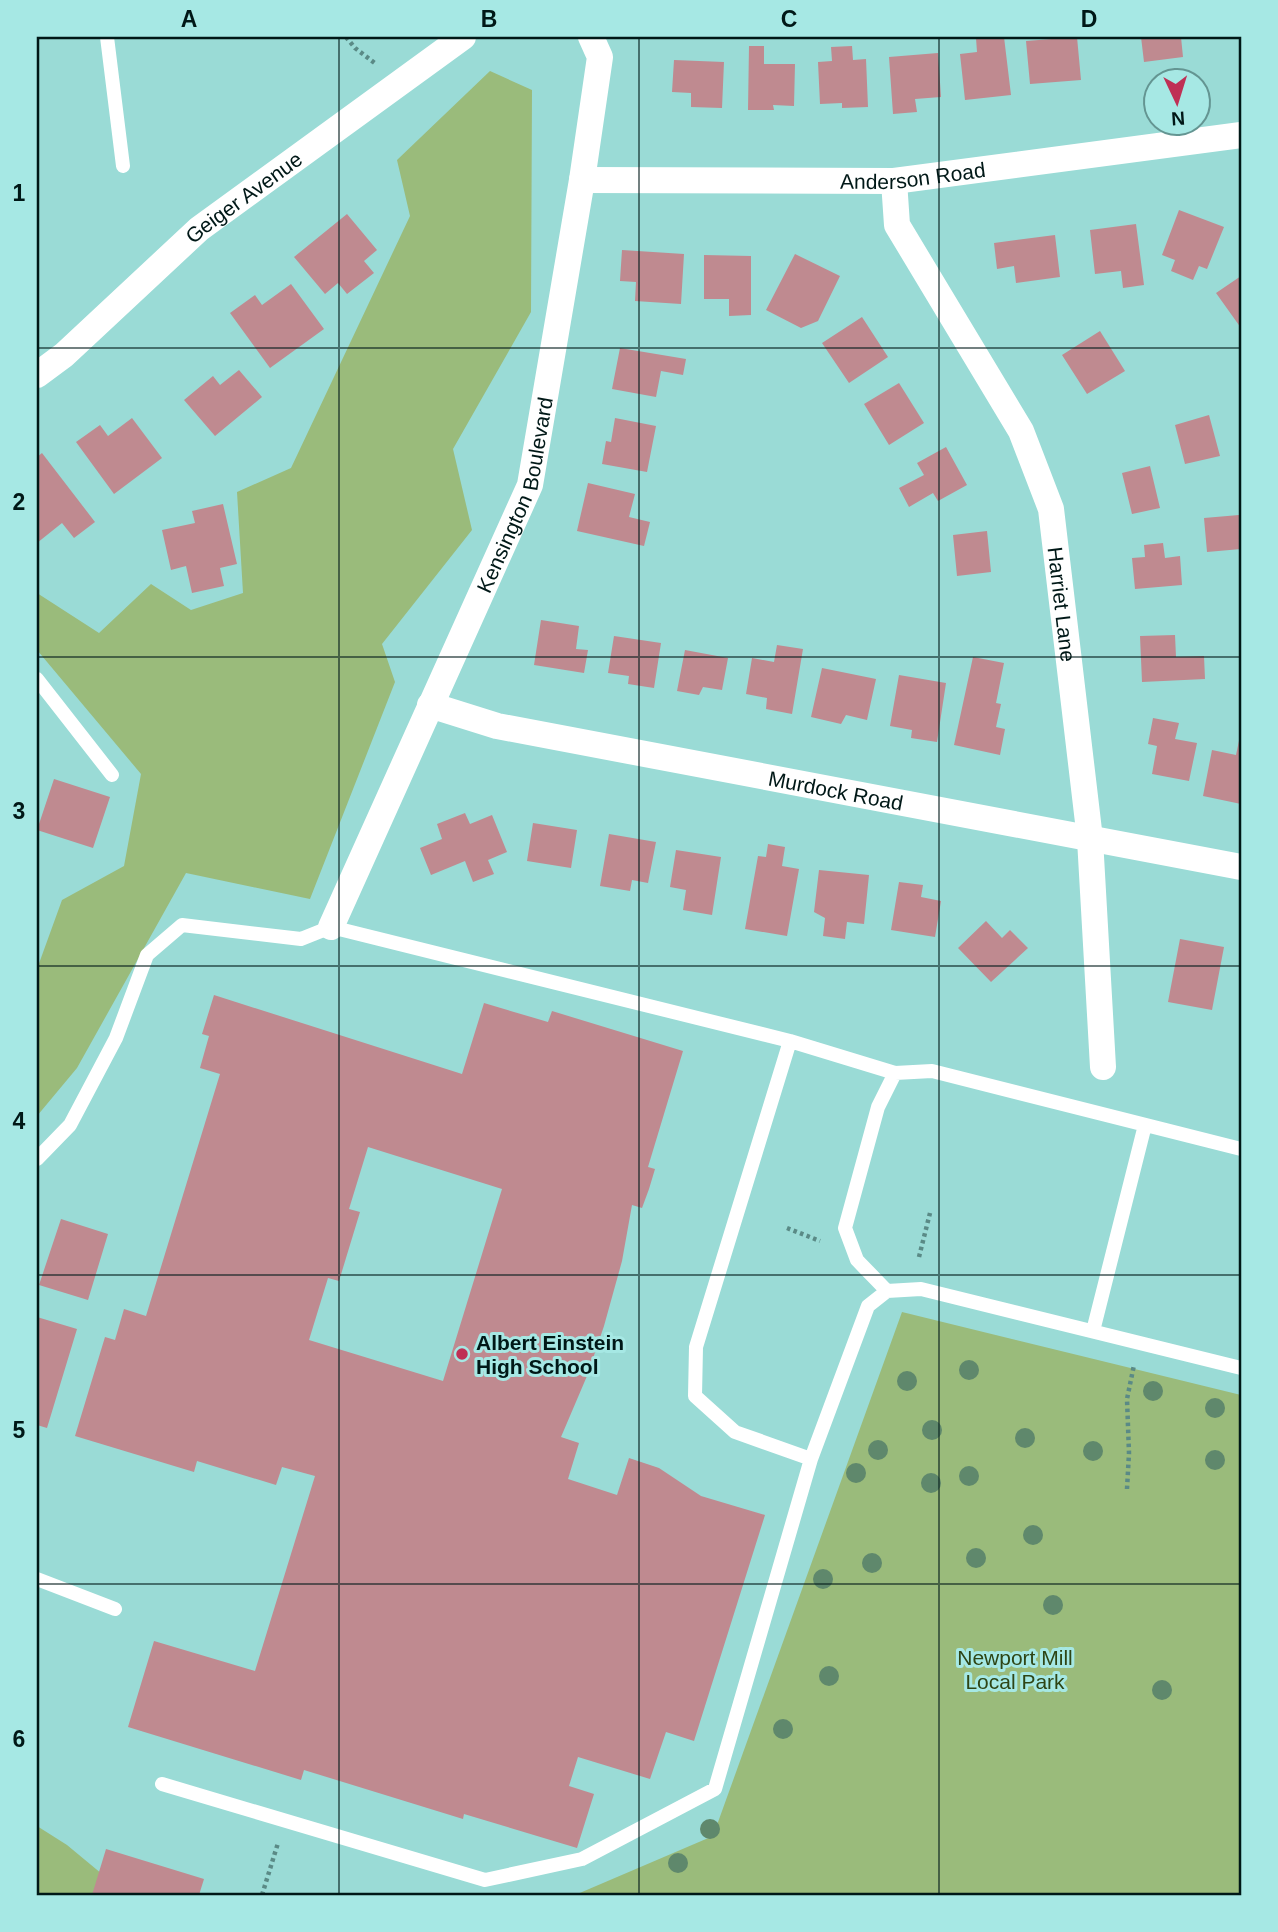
<svg xmlns="http://www.w3.org/2000/svg" width="1278" height="1932" viewBox="0 0 1278 1932" font-family="Arial,sans-serif">
  <style>
    .green { fill: #9abb7b }
    .building { fill: #bf8a90; fill-rule: evenodd }
    .lines { fill: none; stroke-linecap: round; stroke-linejoin: round }
    .path { stroke: #5a8a86; stroke-width: 4.5; stroke-dasharray: 3.5 3.5; stroke-linecap: butt }
    .service { stroke: #fff; stroke-width: 14 }
    .minor { stroke: #fff; stroke-width: 26 }
    .tree { fill: #5f886c }
    .grid { fill: none; stroke: #001817; stroke-width: 2; stroke-opacity: 0.55 }
    .poi-dot { fill: #bf3055; stroke: #a6e8e4; stroke-width: 2.5 }
    .labels { text-anchor: middle; dominant-baseline: central; stroke-width: 6; stroke-linejoin: round; paint-order: stroke }
    .street-label { font-size: 21px; fill: #001817; stroke: #a6e8e4 }
    .poi-label { font-size: 21px; font-weight: bold; fill: #001817; stroke: #a6e8e4; text-anchor: start }
    .park-label { font-size: 21px; fill: #2e4515; stroke: #a6e8e4 }
    .neatline { fill: none; stroke: #001817; stroke-width: 2.5 }
    .grid-label { font-size: 23px; text-anchor: middle; font-weight: bold; fill: #001817 }
  </style>
  <rect width="100%" height="100%" fill="#9adbd6"/>
  <path class="green" d="M490,71l42,19 -1,222 -78,137 19,81 -90,114 13,38 -85,217 -124,-26 -109,195 -40,48v-147l25,-69 62,-34 17,-92 -104,-124v-57l62,40 52,-49 40,26 52,-17 -6,-101 54,-24 119,-252 -13,-56z
    M902,1312l339,83v500h-666l138,-59z
    M37,1826l30,19 35,29 74,21h-139z"/>
  <path class="building" d="M983,37h21l7,58 -46,5 -5,-46 17,-2 -1,-14z
    M1077,37l4,43 -51,4 -4,-43z
    M1141,37h40l2,20 -39,5z
    M749,46h15v18h31l-1,42 -21,-1 1,5h-26z
    M852,46l1,14 13,-1 2,48 -26,1v-5l-22,1 -2,-42 14,-1 -1,-14z
    M938,53l3,44 -26,2 2,13 -24,2 -4,-57z
    M674,60l50,2 -2,46 -31,-1v-14l-19,-1z
    M1179,210l45,17 -17,42 -8,-3 -6,14 -22,-9 4,-11 -13,-5z
    M347,214l30,36 -13,11 10,12 -27,21 -9,-11 -13,11 -31,-37z
    M1136,224l8,61 -21,3 -2,-17 -26,3 -5,-44z
    M1055,235l5,42 -44,6 -2,-17 -17,3 -3,-26z
    M622,250l62,4 -3,50 -46,-3 1,-19 -16,-1z
    M795,254l45,22 -22,45 -17,7 -35,-18z
    M704,255l47,1v59l-22,1v-17h-25z
    M1241,276v52l-25,-35z
    M291,284l33,45 -54,39 -40,-55 25,-18 7,10z
    M862,317l26,40 -39,26 -27,-40z
    M1100,331l25,40 -38,23 -25,-39z
    M620,348l66,11 -3,16 -22,-4 -5,26 -44,-8z
    M239,370l23,27 -47,39 -31,-36 29,-24 7,9z
    M899,383l25,40 -35,22 -25,-41z
    M1209,415l11,41 -35,8 -10,-39z
    M132,418l30,40 -48,36 -38,-52 24,-17 8,11z
    M615,418l41,8 -9,46 -45,-8 4,-23 5,1z
    M946,447l21,38 -29,16 -5,-8 -24,14 -10,-19 25,-13 -7,-12z
    M42,453l53,69 -21,16 -12,-15 -25,20v-86z
    M1150,466l10,42 -28,6 -10,-41z
    M588,483l47,11 -6,23 21,5 -6,24 -67,-15z
    M223,504l14,60 -17,4 4,18 -32,7 -6,-27 -15,4 -9,-40 33,-7 -3,-12z
    M1239,515l2,34 -34,3 -3,-34z
    M987,531l4,41 -34,4 -4,-41z
    M1163,543l2,15 15,-2 2,29 -47,4 -3,-31 13,-1 -1,-12z
    M541,620l38,6 -3,23 12,1 -4,23 -50,-8z
    M1175,635l1,22 28,-1 1,23 -63,3 -2,-46z
    M614,636l47,7 -7,45 -26,-4 1,-8 -21,-3z
    M777,645l26,4 -11,65 -26,-5 1,-11 -21,-4 6,-36 22,4z
    M685,650l43,8 -6,32 -19,-3 -4,8 -22,-4z
    M973,657l31,6 -8,40 5,1 -5,23 9,2 -5,26 -46,-10z
    M822,668l54,11 -9,41 -21,-5 -5,9 -30,-7z
    M899,675l47,8 -9,59 -26,-4 1,-8 -22,-4z
    M1153,718l26,5 -4,16 22,4 -8,38 -37,-7 5,-28 -9,-2z
    M1240,736l1,68 -38,-8 9,-46 24,5z
    M54,779l56,18 -17,51 -56,-18z
    M465,813l5,11 22,-9 15,37 -19,8 6,14 -21,8 -8,-21 -34,14 -11,-27 22,-9 -5,-15z
    M533,823l44,7 -6,38 -44,-7z
    M609,834l47,8 -8,41 -16,-3 -2,11 -30,-5z
    M768,844l17,3 -3,19 17,3 -12,67 -42,-7 13,-73 8,1z
    M676,850l45,7 -9,58 -29,-5 3,-20 -16,-3z
    M819,870l50,5 -5,49 -17,-2 -2,17 -22,-3 2,-18 -11,-6z
    M899,882l24,3 -2,12 20,4 -6,36 -44,-7z
    M986,921l16,17 8,-8 18,18 -37,34 -33,-34z
    M1180,939l44,8 -12,63 -44,-8z
    M214,995l248,79 22,-71 64,19 4,-11 131,40 -35,116 7,2 -6,20 -7,19 -10,-3 -10,56 -18,65 -17,50 -26,61 18,6 -11,36 49,16 12,-37 30,10 42,28 64,19 -71,226 -28,-9 -16,47 -72,-22 -9,29 25,8 -17,54 -113,-34 -1,5 -159,-49 -3,10 -173,-53 26,-86 101,30 60,-195 -33,-9 -6,18 -79,-24 -3,11 -119,-36 30,-99 10,3 9,-31 22,7 74,-242 -20,-6 9,-32 -7,-2zM368,1147l134,42 -59,192 -134,-41 19,-62 11,3 21,-69 -11,-3z
    M61,1219l47,15 -20,66 -49,-15z
    M37,1317l40,12 -30,99 -10,-3z
    M106,1849l98,30 -5,16h-107z"/>
  <g class="lines">
    <path class="path" d="M346,37l9,11 21,16
      M787,1228l33,13
      M919,1257l11,-44
      M1127,1489l2,-36 -2,-54 7,-34
      M262,1895l16,-52"/>
    <path class="service" d="M107,37l16,129
      M37,679l75,96
      M790,1041l105,32
      M1241,1149l-309,-78 -37,2 -17,34 -33,121 12,32 30,31 34,-2 320,79
      M37,1159l33,-34 46,-87 31,-83 35,-30 119,14 30,-12 459,114 -94,306 -1,49 40,36 76,27
      M1093,1331l52,-206
      M37,1579l78,30
      M162,1784l323,96 97,-21 133,-70 96,-330 57,-153 19,-15"/>
    <g class="minor">
      <path id="s1" d="M582,180l312,1 347,-46"/>
      <path id="s2" d="M894,181l3,44 124,206 30,78 39,330 13,228"/>
      <path id="s3" d="M37,375l27,-20 135,-126 264,-192"/>
      <path id="s4" d="M430,705l67,21 744,141"/>
      <path id="s5" d="M331,927l199,-442 52,-305 18,-123 -9,-20"/>
    </g>
  </g>
  <g class="tree">
    <circle cx="969" cy="1370" r="10"/>
    <circle cx="907" cy="1381" r="10"/>
    <circle cx="1153" cy="1391" r="10"/>
    <circle cx="1215" cy="1408" r="10"/>
    <circle cx="932" cy="1430" r="10"/>
    <circle cx="1025" cy="1438" r="10"/>
    <circle cx="878" cy="1450" r="10"/>
    <circle cx="1093" cy="1451" r="10"/>
    <circle cx="1215" cy="1460" r="10"/>
    <circle cx="856" cy="1473" r="10"/>
    <circle cx="969" cy="1476" r="10"/>
    <circle cx="931" cy="1483" r="10"/>
    <circle cx="1033" cy="1535" r="10"/>
    <circle cx="976" cy="1558" r="10"/>
    <circle cx="872" cy="1563" r="10"/>
    <circle cx="823" cy="1579" r="10"/>
    <circle cx="1053" cy="1605" r="10"/>
    <circle cx="829" cy="1676" r="10"/>
    <circle cx="1162" cy="1690" r="10"/>
    <circle cx="783" cy="1729" r="10"/>
    <circle cx="710" cy="1829" r="10"/>
    <circle cx="678" cy="1863" r="10"/>
  </g>
  <path class="grid" d="M339,37v1858M639,37v1858M939,37v1858M37,348h1204M37,657h1204M37,966h1204M37,1275h1204M37,1584h1204"/>
  <circle class="poi-dot" cx="462" cy="1354" r="7"/>
  <g class="labels">
    <g class="street-label">
      <text stroke="none"><textPath href="#s1" startOffset="331">Anderson Road</textPath></text>
      <text stroke="none"><textPath href="#s3" startOffset="273">Geiger Avenue</textPath></text>
      <text stroke="none"><textPath href="#s5" startOffset="471">Kensington Boulevard</textPath></text>
      <text stroke="none"><textPath href="#s2" startOffset="464">Harriet Lane</textPath></text>
      <text stroke="none"><textPath href="#s4" startOffset="415">Murdock Road</textPath></text>
    </g>
    <g class="poi-label">
      <text x="476" y="1342">Albert Einstein<tspan x="476" dy="24">High School</tspan></text>
    </g>
    <g class="park-label">
      <text x="1015" y="1657">Newport Mill<tspan x="1015" dy="24">Local Park</tspan></text>
    </g>
  </g>
  <rect width="1278" height="1932" fill="none" stroke="#a6e8e4" stroke-width="77"/>
  <g transform="translate(1177 102) rotate(176)"><circle r="33" fill="#a6e8e4" stroke="#649592" stroke-width="2"/>
  <path d="M0-5L12 26L0 18L-12 26Z" fill="#bf3055"/>
  <text y="-10" font-size="19" font-weight="bold" text-anchor="middle" fill="#001817">N</text>
  </g>
  <rect x="38" y="38" width="1202" height="1856" class="neatline"/>
  <g class="grid-label">
    <text x="189" y="27">A</text>
    <text x="489" y="27">B</text>
    <text x="789" y="27">C</text>
    <text x="1089" y="27">D</text>
    <text x="19" y="201">1</text>
    <text x="19" y="510">2</text>
    <text x="19" y="819">3</text>
    <text x="19" y="1129">4</text>
    <text x="19" y="1438">5</text>
    <text x="19" y="1747">6</text>
  </g>
</svg>
